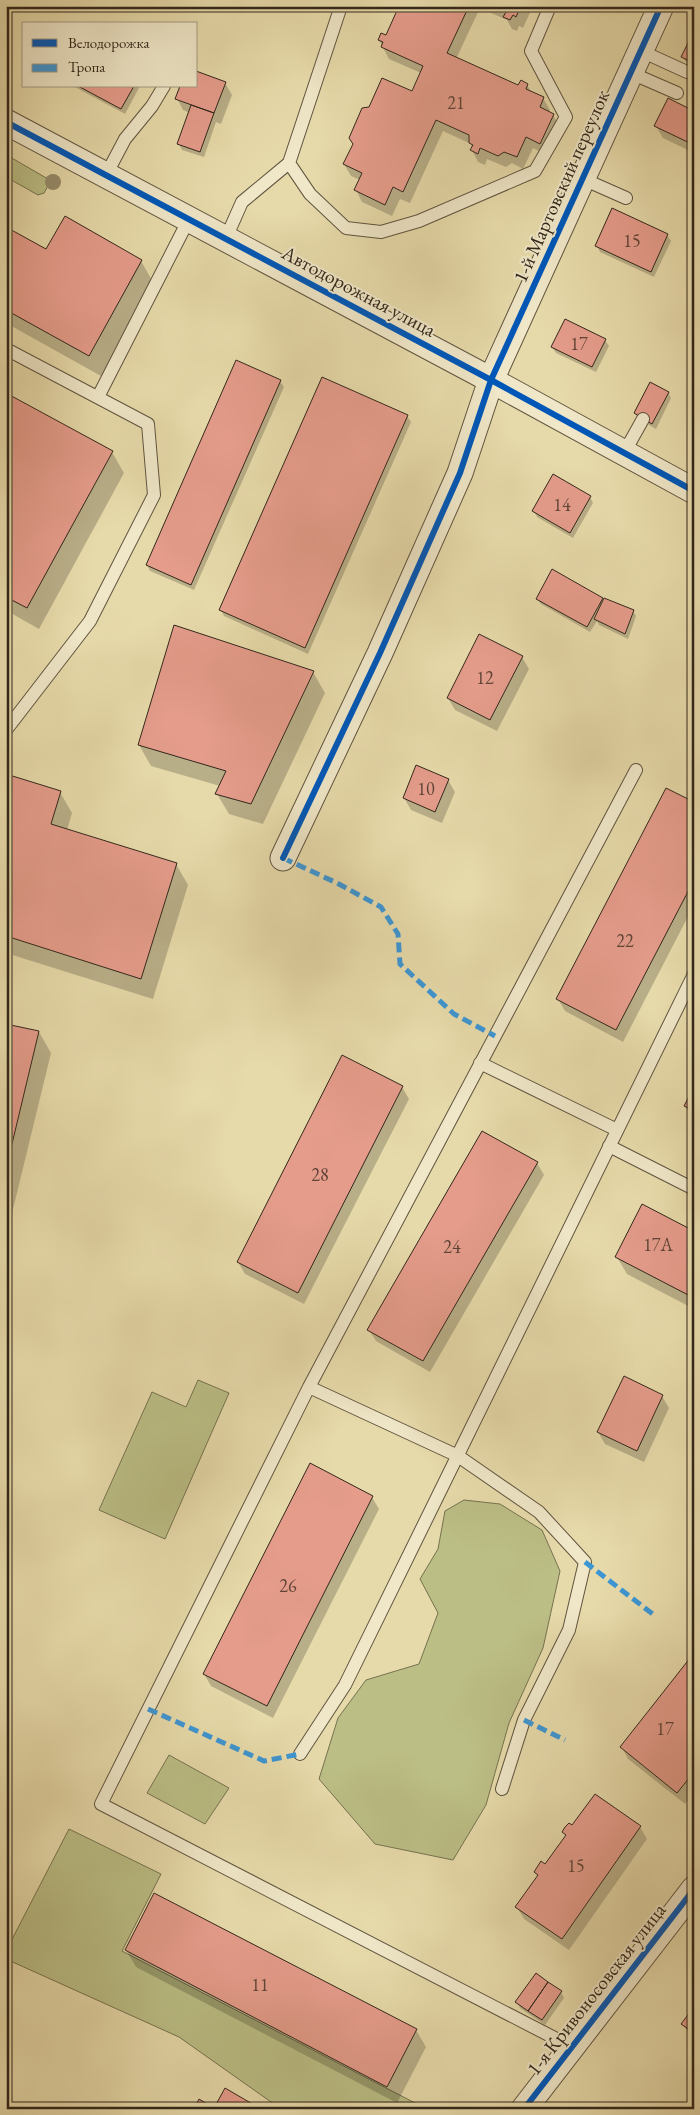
<svg xmlns="http://www.w3.org/2000/svg" width="700" height="2115" viewBox="0 0 700 2115" font-family="'EB Garamond',serif">
  <style>
    .green { fill: #bbbe85; stroke: #767250 }
    .shadow { fill: #0003 }
    .building { fill: #e59c8b; stroke: #32271b }
    .lines { fill: none; stroke-linecap: round; stroke-linejoin: round }
    .service-casing { stroke: #5f543f; stroke-width: 14 }
    .minor-casing { stroke: #5f543f; stroke-width: 27 }
    .service { stroke: #efe7c8; stroke-width: 12 }
    .minor { stroke: #efe7c8; stroke-width: 25 }
    .quiet { stroke: #3d96d4; stroke-width: 5; stroke-dasharray: 10 5; stroke-linecap: butt }
    .cycleway-casing { stroke: #efe7c8; stroke-width: 9 }
    .cycleway { stroke: #0057b8; stroke-width: 6 }
    .tree { fill: #968c6a }
    .labels { text-anchor: middle; dominant-baseline: central; stroke-width: 4; stroke-linejoin: round; paint-order: stroke }
    .number-label { font-size: 18px; fill: #5f4437 }
    .street-label { font-size: 20px; fill: #32271b; stroke: #efe7c8 }
  </style>
  <rect width="100%" height="100%" fill="#e7daaa"/>
  <filter id="stains"><feTurbulence type="fractalNoise" baseFrequency=".004" numOctaves="4"/><feColorMatrix values="0 0 0 0 .2 0 0 0 0 .09 0 0 0 0 .02 0 0 0 .5 -.17"/></filter>
  <radialGradient id="worn" r=".72"><stop offset=".6" stop-color="#630" stop-opacity="0"/><stop offset="1" stop-color="#630" stop-opacity=".3"/></radialGradient>
  <path class="green" d="M10,157l38,22 1,5 -5,9 -6,2 -32,-18v-19z
    M198,1380l31,13 -64,146 -66,-29 53,-118 34,15z
    M464,1500l36,4 42,26 18,41 -17,77 -34,75 -23,82 -33,55 -78,-16 -56,-65 19,-61 28,-38 53,-16 19,-51 -18,-34 18,-30 7,-38z
    M169,1755l60,33 -24,36 -58,-31z
    M69,1829l92,45 -39,77 293,152 -4,6h-130l-102,-72 -173,-78v-8z"/>
  <path class="shadow" d="M401,6h132l-10,22 -4,-2 -2,5 -5,-2 -5,-9 -27,-12 -24,51 63,28 8,-2 5,8 11,5 7,12 -1,3 4,2 7,12 -13,28 -14,-7 -10,21 -11,-6 -6,4 -19,-8 -2,6 -7,-3 -6,-12 -1,-6 -28,-13 -33,72 -10,-4 -8,17 -30,-14 -6,-12 4,-10 -9,-4 -7,-12 68,-72 9,-19 -32,-14 -10,-19 8,-3z
    M694,34v37l-4,-2 -7,-12z
    M225,83l7,12 -11,29 -5,-2 -12,35 -22,-7 -3,-6 11,-31 -7,-3 -6,-12 19,-12z
    M73,86h67l-15,28z
    M694,112v41l-31,-15 -7,-12z
    M6,229l40,22 95,10 12,21 -52,94 -95,-53z
    M667,235l4,6 -17,36 -54,-25 -3,-6z
    M605,340l4,6 -13,26 -40,-19 -4,-6z
    M280,381l4,6 -90,203 -44,-19 -3,-6z
    M668,392l3,6 -15,31 -17,-10 -4,-6z
    M6,394l106,58 12,21 -85,156 -30,-17 -3,6z
    M407,416l4,6 -103,232 -84,-38 -3,-6z
    M590,497l3,6 -20,35 -36,-21 -3,-6z
    M553,571l51,31 29,9 3,5 -8,23 -29,-14 -2,-4 -7,11 -49,-28 -4,-5z
    M522,657l7,12 -32,62 -42,-21 -7,-12z
    M313,672l12,21 -62,131 -34,-10 -12,-20 3,-8 -69,-20 -12,-21z
    M6,776l54,16 12,21 -5,17 109,34 12,21 -35,114 -147,-46z
    M448,780l7,12 -13,31 -31,-13 -7,-12z
    M694,803v102l-71,137 -58,-31 -7,-12z
    M6,1026l33,6 12,21 -45,185z
    M402,1087l7,12 -105,205 -59,-30 -7,-12z
    M694,1090v31l-9,-15z
    M537,1163l7,12 -114,197 -54,-31 -7,-11z
    M694,1233v76l-67,-35 -10,-17z
    M662,1396l7,12 -25,54 -39,-18 -7,-12z
    M372,1497l7,12 -106,209 -62,-32 -7,-12z
    M694,1655v137l-9,12 -57,-45 -6,-12z
    M572,1827h68l7,12 -78,111 -45,-31 -7,-12 21,-30 -3,-5 10,-6 21,-29 -3,-5z
    M126,1950l290,80 10,17 -29,56 -261,-136z
    M561,1992l3,6 -19,27 -25,-17 -3,-6z
    M694,2009v30l-12,-15z"/>
  <path class="building" d="M399,6h70l-22,47 71,32 3,-5 7,4 -2,5 18,8 -4,10 14,7 -14,30 -14,-7 -9,20 -13,-5 -6,4 -18,-8 -2,6 -8,-4 3,-5 -4,-2v-8l-33,-15 -33,72 -10,-5 -8,18 -31,-15 8,-17 -19,-9 10,-20 -4,-6 13,-30 7,-1 13,-29 30,13 11,-25 -42,-19 2,-5 -5,-2 3,-7 5,2z
    M494,6h27l-5,11 -3,-2 -3,5 -7,-3 3,-5z
    M694,31v32l-13,-6z
    M196,71l30,11 -12,31 -39,-14 5,-13h16z
    M78,86h56l-13,23z
    M668,98l26,13v34l-40,-19z
    M191,105l23,8 -14,39 -23,-8z
    M612,208l56,26 -17,38 -56,-26z
    M65,216l77,44 -53,96 -83,-46v-83l40,22z
    M565,319l41,20 -14,28 -41,-20z
    M236,360l45,20 -90,205 -45,-20z
    M322,377l86,38 -103,233 -86,-38z
    M650,382l19,10 -17,32 -18,-11z
    M6,393l107,58 -86,157 -21,-11z
    M553,474l38,22 -21,37 -38,-22z
    M552,569l51,29 -16,29 -51,-28z
    M604,598l30,12 -9,24 -31,-15z
    M174,625l140,46 -63,133 -36,-10 11,-23 -88,-26z
    M479,634l44,22 -33,64 -43,-22z
    M416,765l33,14 -14,33 -32,-14z
    M6,774l55,17 -10,33 126,39 -36,116 -135,-43z
    M666,788l28,14v78l-78,150 -60,-31z
    M6,1024l33,7 -33,138z
    M342,1055l61,31 -105,207 -61,-31z
    M694,1087v24l-10,-5z
    M482,1131l56,31 -115,199 -56,-31z
    M642,1204l52,27v67l-79,-41z
    M624,1376l39,19 -26,56 -40,-19z
    M310,1463l63,33 -106,210 -64,-32z
    M694,1653v119l-17,21 -57,-46z
    M595,1794l46,32 -79,113 -47,-32 23,-32 -4,-3 7,-11 4,3 21,-29 -4,-3 3,-5 4,-4 3,2z
    M154,1893l263,136 -30,58 -262,-137z
    M536,1973l12,9 -20,29 -13,-9z
    M548,1982l14,9 -20,29 -14,-9z
    M694,2007v26l-13,-9z
    M225,2088l36,21h-67l5,-10 15,9z"/>
  <g class="lines">
    <defs>
      <path id="service" d="M641,51l46,21
        M631,73l46,20
        M289,163l21,31 36,34 35,4 38,-11 116,-50 31,-54 -35,-66 19,-45
        M106,175l19,-36 27,-33 12,-20
        M583,179l43,19
        M226,238l16,-36 47,-39 52,-157
        M6,349l142,75 6,71 -64,126 -84,109
        M98,397l91,-178
        M624,453l19,-34
        M480,1063l137,67
        M609,1146l85,43
        M309,1387l-208,417 471,243
        M300,1754l45,-69 349,-711
        M502,1789l22,-69 45,-90 16,-68 -46,-50 -81,-56 -149,-69 327,-617"/>
      <path id="minor" d="M6,122l485,258 203,111
        M283,858l97,-205 80,-180 31,-93 170,-374
        M524,2109l170,-220"/>
    </defs>
    <use href="#service" class="service-casing"/>
    <use href="#minor" class="minor-casing"/>
    <use href="#service" class="service"/>
    <use href="#minor" class="minor"/>
    <path class="quiet" d="M283,858l54,25 44,24 17,27 2,30 54,50 41,22
      M585,1562l69,53
      M148,1709l116,52 36,-7
      M524,1720l41,20"/>
    <defs>
      <path id="cycleway" d="M6,122l485,258 203,111
        M283,858l97,-205 80,-180 31,-93 170,-374
        M524,2109l170,-220"/>
    </defs>
    <use href="#cycleway" class="cycleway-casing"/>
    <use href="#cycleway" class="cycleway"/>
  </g>
  <circle class="tree" cx="53" cy="182" r="8"/>
  <g class="labels">
    <g class="number-label">
      <text x="456" y="102">21</text>
      <text x="632" y="240">15</text>
      <text x="579" y="343">17</text>
      <text x="562" y="504">14</text>
      <text x="485" y="677">12</text>
      <text x="426" y="788">10</text>
      <text x="625" y="940">22</text>
      <text x="320" y="1174">28</text>
      <text x="658" y="1244">17А</text>
      <text x="452" y="1246">24</text>
      <text x="288" y="1585">26</text>
      <text x="665" y="1728">17</text>
      <text x="576" y="1865">15</text>
      <text x="260" y="1984">11</text>
    </g>
    <g class="street-label">
      <text transform="translate(561 186) rotate(-66)">1-й Мартовский переулок</text>
      <text transform="translate(359 291) rotate(28)">Автодорожная улица</text>
      <text transform="translate(596 1989) rotate(-52)">1-я Кривоносовская улица</text>
    </g>
  </g>
  <rect width="700" height="2115" fill="none" stroke="#e7daaa" stroke-width="25"/>
  <rect x="8" y="8" width="685" height="2100" fill="none" stroke="#32271b" stroke-width="2.5"/>
  <rect x="12" y="12" width="675" height="2090" fill="none" stroke="#32271b"/>
  <rect x="22" y="22" width="175" height="65" fill="#efe7c8" stroke="#a39a83"/>
  <rect x="32" y="39" width="25" height="8" fill="#0057b8" stroke="#a39a83"/>
  <text x="68" y="48" font-size="15" fill="#32271b">Велодорожка</text>
  <rect x="32" y="64" width="25" height="8" fill="#3d96d4" stroke="#a39a83"/>
  <text x="68" y="72" font-size="15" fill="#32271b">Тропа</text>
  <rect width="100%" height="100%" filter="url(#stains)"/>
  <rect width="100%" height="100%" fill="url(#worn)"/>
</svg>
